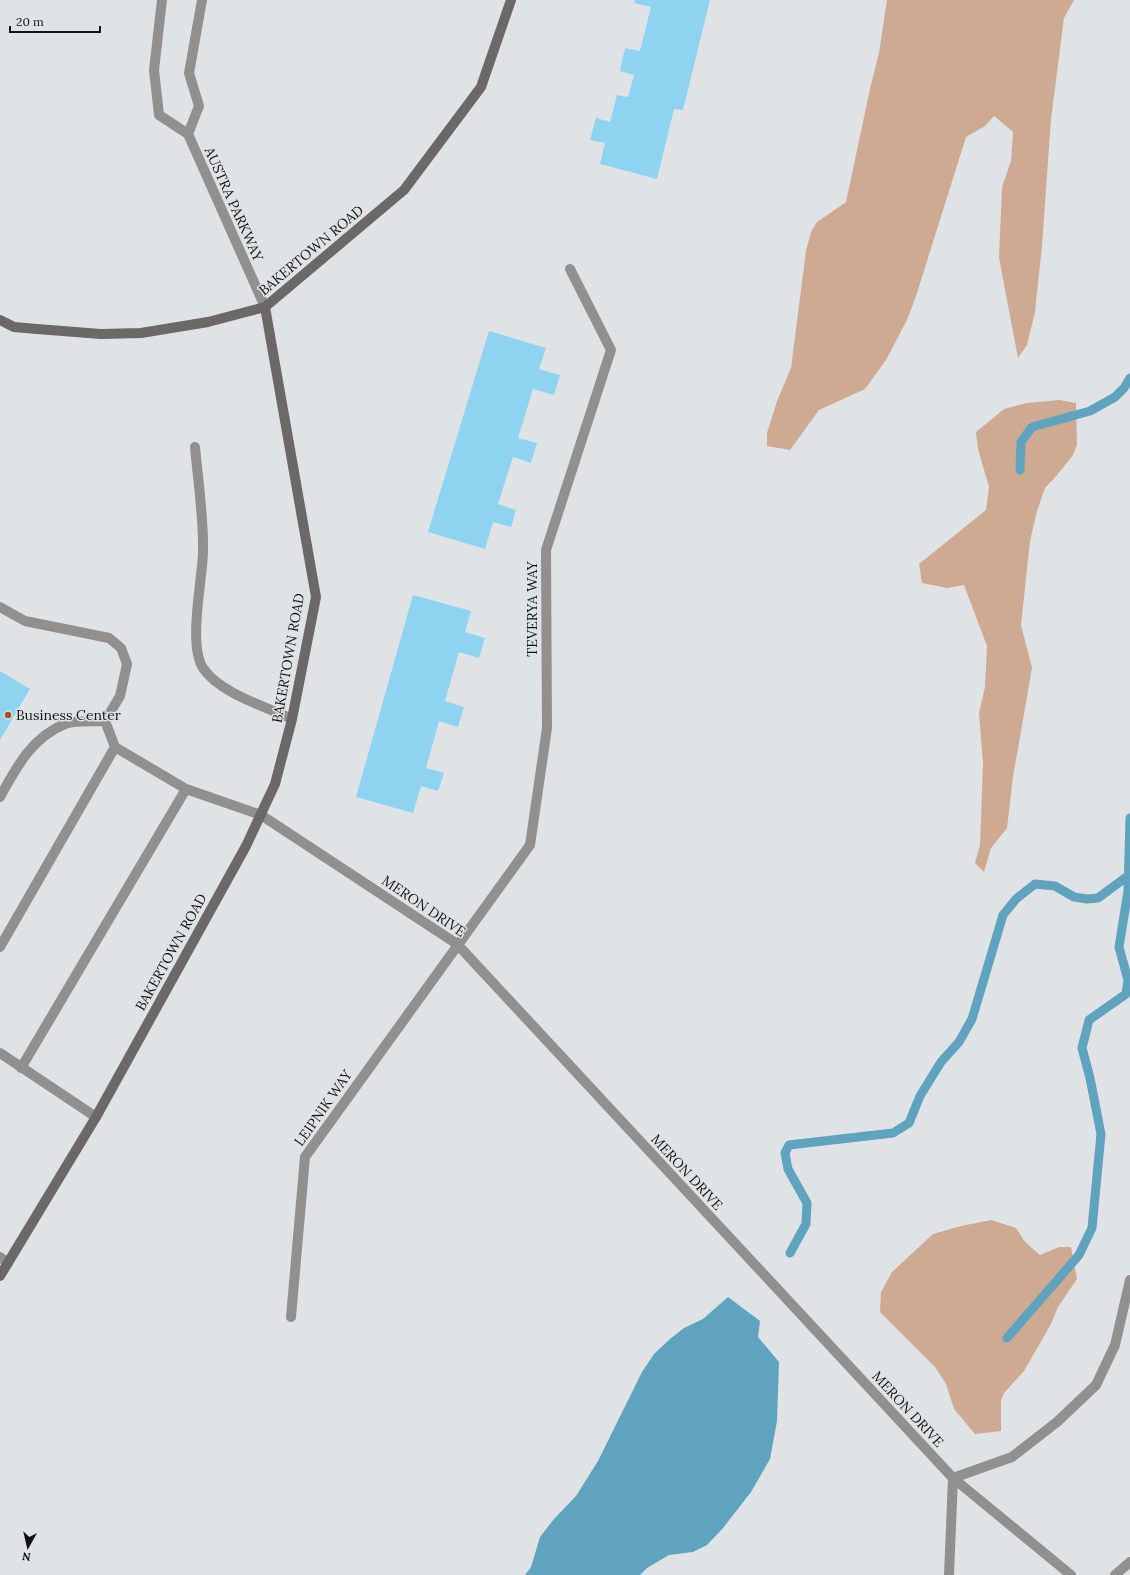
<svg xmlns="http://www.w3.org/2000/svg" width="1130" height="1575" viewBox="0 0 1130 1575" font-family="Lora,serif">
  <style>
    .green { fill: #ceaa92 }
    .water { fill: #5fa3bf }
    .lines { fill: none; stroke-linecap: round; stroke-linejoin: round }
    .stream { stroke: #5fa3bf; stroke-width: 9 }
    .building { fill: #8ed3f0 }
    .lane { stroke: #91908f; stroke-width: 10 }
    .street { stroke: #91908f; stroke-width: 10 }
    .secondary { stroke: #6b6867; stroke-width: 10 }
    .poi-dot { fill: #985624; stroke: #dfe3e5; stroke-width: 1.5 }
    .labels { text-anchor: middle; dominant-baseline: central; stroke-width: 3; stroke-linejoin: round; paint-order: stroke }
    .street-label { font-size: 14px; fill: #121414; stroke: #dfe3e5 }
    .poi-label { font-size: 14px; fill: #121414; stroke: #dfe3e5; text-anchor: start }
  </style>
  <rect width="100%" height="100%" fill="#dfe3e5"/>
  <path class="green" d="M887,0h187l-10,18 -13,101 -9,127 -7,66 -8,33 -9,13 -19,-100 3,-71 9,-26 2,-29 -19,-16 -9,10 -19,11 -50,159 -9,24 -21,40 -21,29 -46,21 -29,40 -23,-4v-13l10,-32 14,-33 15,-117 5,-19 6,-10 29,-20 24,-113 9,-36z
    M1059,400l17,3 1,42 -4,10 -15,19 -13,14 -8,23 -7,30 -9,84 11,43 -19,109 -6,51 -16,20 -7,24 -9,-9 5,-18 3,-81 -4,-51 6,-26 2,-41 -23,-61 -17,3 -25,-5 -3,-19 67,-54 3,-23 -11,-38 -2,-17 28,-23 23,-6z
    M991,1220l25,8 9,14 15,13 19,-8h12l6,32 -19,28 -7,17 -27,47 -20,22 -3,7v31l-26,3 -21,-25 -8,-25 -11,-17 -55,-55 1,-20 11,-20 41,-38 28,-8z"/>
  <path class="water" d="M728,1297l32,24 -2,16 21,25 -2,59 -7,38 -19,33 -28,36 -16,17 -14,7 -24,3 -22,13 -7,7h-115l6,-8 9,-30 14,-18 22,-23 22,-35 44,-89 12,-18 16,-15 14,-11 19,-9z"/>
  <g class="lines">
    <path class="stream" d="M1020,470l1,-28 11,-15 58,-16 25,-14 9,-9 6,-10
      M790,1253l16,-29 1,-21 -19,-34 -3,-16 4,-8 104,-12 16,-10 11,-27 21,-34 18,-20 13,-23 31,-104 13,-16 19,-15 20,2 19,11 13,2 11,-1 30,-22
      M1007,1338l72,-83 13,-27 9,-94 -11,-56 -8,-30 7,-28 37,-26 2,-14 -9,-33 9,-56 2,-73"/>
  </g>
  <path class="building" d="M635,0h75l-27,110 -9,-1 -17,70 -57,-15 5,-21 -15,-3 6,-22 14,4 7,-27 11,2 6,-22 -14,-4 5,-23 15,3 11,-44 -17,-4z
    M489,331l57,17 -7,21 21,6 -6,20 -21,-6 -15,49 19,5 -6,20 -18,-6 -15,47 18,6 -5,17 -18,-5 -8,27 -57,-17z
    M413,595l58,16 -6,21 20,6 -6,20 -20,-6 -14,49 19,6 -6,20 -19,-6 -13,47 18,5 -6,18 -17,-5 -8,27 -57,-16z
    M0,671l30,18 -30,51z"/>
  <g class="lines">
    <path class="lane" d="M195,447c3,33 9,73 8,106 -1,29 -15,92 0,115 15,24 63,39 89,51
      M0,607l25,14 84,17 12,10 6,16 -7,32 -15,25 10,26
      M0,797c16,-29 32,-60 65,-73 11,-4 28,-2 40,-3
      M0,947l115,-200 71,42 75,26
      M0,1053l96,64
      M21,1068l165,-279
      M0,1257l8,6"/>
    <path class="street" d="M162,0l-8,70 5,45 29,19 77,173
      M188,134l11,-28 -10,-33 13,-73
      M261,815l196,129 496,534 118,97
      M291,1317l14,-160 225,-312 17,-117 -1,-178 65,-200 -41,-81
      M953,1478l59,-21 45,-35 39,-37 19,-40 15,-65
      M949,1575l4,-97
      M1115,1575l15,-13"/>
    <path class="secondary" d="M0,320l14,7 23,2 64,5 40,-1 67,-11 57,-15 139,-117 77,-103 30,-87
      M0,1276l96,-159 150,-271 29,-62 17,-65 24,-122 -51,-290"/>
  </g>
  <circle class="poi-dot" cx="8" cy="715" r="4"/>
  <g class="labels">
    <g class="street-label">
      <text transform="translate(234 204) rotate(66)">AUSTRA PARKWAY</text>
      <text transform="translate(311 250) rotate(-40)">BAKERTOWN ROAD</text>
      <text transform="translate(532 609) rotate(-90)">TEVERYA WAY</text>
      <text transform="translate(288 658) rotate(-80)">BAKERTOWN ROAD</text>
      <text transform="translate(424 906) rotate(34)">MERON DRIVE</text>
      <text transform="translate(171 952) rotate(-61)">BAKERTOWN ROAD</text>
      <text transform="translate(323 1108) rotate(-55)">LEIPNIK WAY</text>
      <text transform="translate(687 1172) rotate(47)">MERON DRIVE</text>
      <text transform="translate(908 1409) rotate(47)">MERON DRIVE</text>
    </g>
    <g class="poi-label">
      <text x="16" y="715">Business Center</text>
    </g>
  </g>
  <g transform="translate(28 1547) rotate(188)" stroke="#dfe3e5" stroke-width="3" paint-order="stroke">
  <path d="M0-3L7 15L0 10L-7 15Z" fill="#121414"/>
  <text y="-6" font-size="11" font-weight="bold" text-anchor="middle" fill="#121414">N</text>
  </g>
  <path d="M10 26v6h90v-6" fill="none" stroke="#121414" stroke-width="2"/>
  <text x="16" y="26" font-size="12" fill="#121414" stroke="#dfe3e5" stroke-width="3" paint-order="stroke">20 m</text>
</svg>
